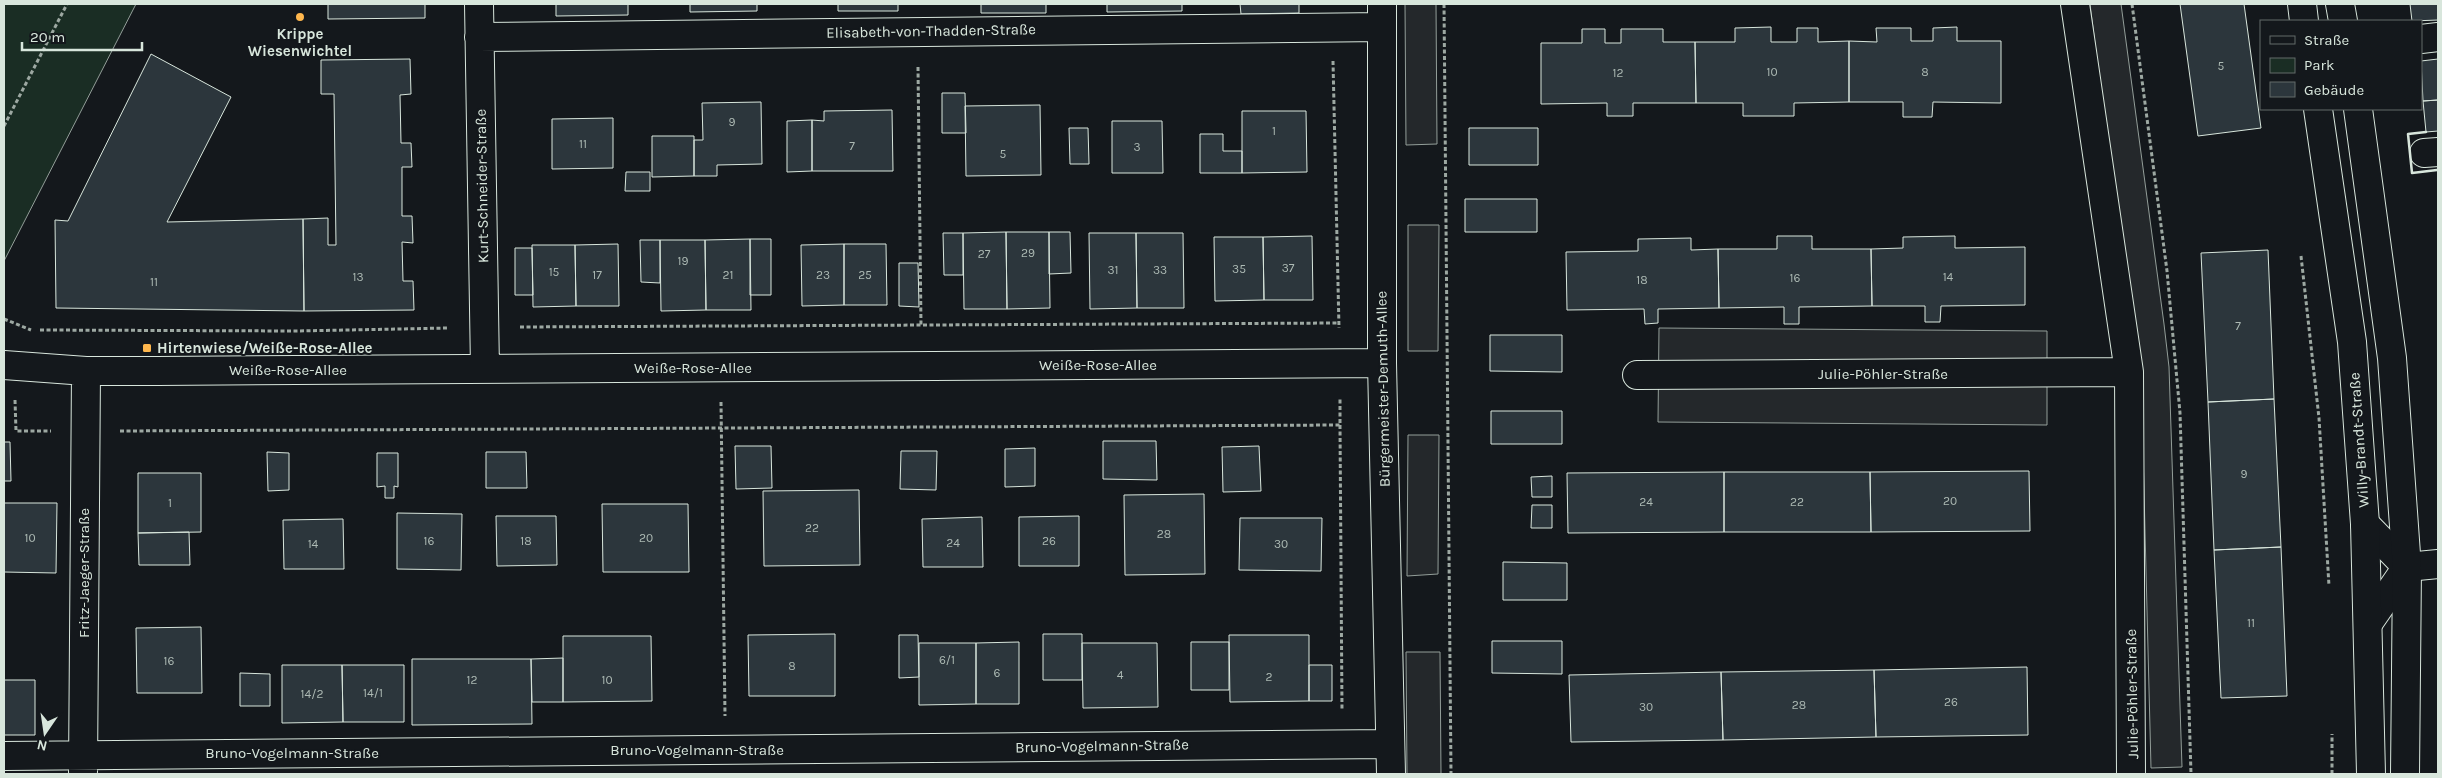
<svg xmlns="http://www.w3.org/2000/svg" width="2442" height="778" viewBox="0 0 2442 778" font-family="Karla,sans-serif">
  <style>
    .green { fill: #1a2d24; stroke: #939e99 }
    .parking { fill: #24282b; stroke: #939e99 }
    .building { fill: #2c363c; stroke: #d8e6dc }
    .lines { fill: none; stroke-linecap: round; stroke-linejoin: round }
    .minor-casing { stroke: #d8e6dc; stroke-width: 30 }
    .major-casing { stroke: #d8e6dc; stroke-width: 30 }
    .path { stroke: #9da8a2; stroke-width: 3; stroke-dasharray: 4 2.5; stroke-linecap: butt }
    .minor { stroke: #14181c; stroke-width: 28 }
    .major { stroke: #14181c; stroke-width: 28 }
    .wall { stroke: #d8e6dc; stroke-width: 2.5 }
    .poi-dot { fill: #ffb74d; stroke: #14181c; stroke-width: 2 }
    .labels { text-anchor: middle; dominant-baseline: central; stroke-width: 4; stroke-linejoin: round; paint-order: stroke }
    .number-label { font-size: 12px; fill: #adbab4 }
    .street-label { font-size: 15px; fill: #d8e6dc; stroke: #14181c }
    .poi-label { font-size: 15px; font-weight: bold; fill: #d8e6dc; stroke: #14181c }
  </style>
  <rect width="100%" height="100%" fill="#14181c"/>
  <path class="green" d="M4,4h132l-132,257z"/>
  <path class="parking" d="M1405,4h31l1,140 -31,1z
    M2090,4h31l43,320 5,43 13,400 -31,1 -8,-317 -7,-82z
    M1408,225h31l-1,126h-30z
    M1659,328l388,3v94l-389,-3z
    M1408,435h31l-1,139 -31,2z
    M1406,652h34l1,122h-34z"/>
  <path class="building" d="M328,4h97v14l-97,1z
    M556,4h72v11l-72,1z
    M690,4h67v7l-67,1z
    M838,4h60v7h-60z
    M981,4h65v9h-65z
    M1107,4h75v7l-75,1z
    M1240,4h59v9l-58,1z
    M2180,4h64l17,124 -63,8z
    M2410,4h28v16l-26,1z
    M1771,27v15h26v-14h21v14l31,-1v61l-55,1v13h-51v-13h-47l-1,-61h40v-14z
    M1957,27v14h44v62l-68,-1 -1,15h-29v-15h-54v-61l28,1 -1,-14h35v13h22v-13z
    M1582,29h23v14h16v-14h42v13h32l1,61h-63v13h-26v-13l-66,1v-61h41z
    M151,54l80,43 -64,125 136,-3 1,92 -248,-3 -1,-88 13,1z
    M410,59l1,35 -11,1 1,48h10l1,24h-10v49h10l1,27 -11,-1 1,39h10l1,29 -110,1 -1,-92 25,-1v27h8l-2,-151h-13v-34z
    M2438,59v41l-15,1 -2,-40z
    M942,93h23l1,40h-24z
    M2438,100v31l-12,1 -3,-31z
    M761,102l1,62 -45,1v11h-23v-36h9l-1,-37z
    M1040,105l1,70 -75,1 -1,-70z
    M892,110l1,61h-81v-51l12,1v-10z
    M1242,111h64l1,61 -65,1z
    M613,118v50l-61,1v-50z
    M812,120v51l-25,1v-51z
    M1112,121h50l1,52h-51z
    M1069,128h19l1,36h-19z
    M1469,128h69v37h-69z
    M1200,134h23v17h19v22h-42z
    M652,136h42v40l-42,1z
    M626,172h24v19h-25z
    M1465,199h72v33h-72z
    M1006,232h43l1,76 -43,1z
    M1006,232l1,77h-43l-1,-76z
    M1049,232h21l1,41 -22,1z
    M943,233h20v42h-19z
    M1089,233h47l1,75 -47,1z
    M1136,233h47l1,75h-47z
    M1312,236l1,64h-49l-1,-63z
    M1777,236h35v13h59l1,57 -73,1v17h-15v-17l-65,1 -1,-59h59z
    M1955,236v12l70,-1v58l-84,1 -1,16h-15v-16h-53l-1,-57 32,-1v-11z
    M1214,237h49l1,63 -49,1z
    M1691,238v12l27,-1 1,59 -61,1v14l-13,1 -1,-15 -77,1 -1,-58 72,-1v-12z
    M750,239h21v56h-21z
    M750,239l1,71h-45l-1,-70z
    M640,240h20v43l-19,-1z
    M660,240h45l1,70 -45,1z
    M618,244l1,62h-43l-1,-61z
    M844,244v61l-42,1 -1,-61z
    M844,244h42l1,61h-43z
    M532,245h43l1,61 -43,1z
    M515,248h17l1,47h-18z
    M2268,250l6,149 -66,3 -7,-149z
    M899,263h19l1,44 -20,-1z
    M1490,335h72v37l-72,-1z
    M2274,399l7,148 -67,3 -6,-148z
    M1491,411h71v33h-71z
    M1103,441h53l1,39 -54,-1z
    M4,442h6l1,39h-7z
    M735,446h36l1,42 -36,1z
    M1259,446l2,45 -38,1 -1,-45z
    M1035,448v38l-30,1v-38z
    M901,451h36l-1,39 -36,-1z
    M267,452l22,1v37l-21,1z
    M486,452h40l1,36h-41z
    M377,453h21v34l-4,-1v12h-9v-12l-8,1z
    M2029,471l1,60 -159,1 -1,-60z
    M1724,472v60l-156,1 -1,-60z
    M1724,472h146l1,60h-147z
    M138,473h63v59l-63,1z
    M1552,476v21h-20l-1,-20z
    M859,490l1,75 -96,1 -1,-75z
    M1204,494l1,80 -80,1 -1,-80z
    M4,503h53l-1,70 -52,-1z
    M602,504h86l1,68h-86z
    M1532,505h20v23h-21z
    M397,513l65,1 -1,56 -64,-1z
    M496,516h60l1,49 -60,1z
    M1079,516v50h-60v-49z
    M982,517l1,50h-60l-1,-48z
    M1240,518h82l-1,53 -82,-1z
    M343,519l1,50h-60l-1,-49z
    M189,532l1,33h-51l-1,-32z
    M2281,547l6,149 -66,2 -7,-148z
    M1503,562l64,1v37h-64z
    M201,627l1,66h-65l-1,-65z
    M835,634v62h-86l-1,-61z
    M1043,634h39v46h-39z
    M899,635h19l1,42 -20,1z
    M1229,635h80v66l-79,1z
    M563,636h88l1,65 -89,1z
    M1492,641h70v33l-70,-1z
    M1019,642v62h-43v-61z
    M1191,642h38v48h-38z
    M919,643h57v61l-57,1z
    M1082,643h75l1,64 -75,1z
    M563,658v44h-31l-1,-43z
    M412,659h119l1,65 -120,1z
    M282,665h60l1,57 -61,1z
    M342,665h62v57h-61z
    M1309,665h23v36h-23z
    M2027,667l1,68 -152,2 -2,-67z
    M1874,670l2,67 -153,3 -2,-68z
    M1721,672l2,68 -152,2 -2,-67z
    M240,673l30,1v32h-30z
    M4,680h31v55h-31z"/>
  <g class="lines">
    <defs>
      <path id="minor" d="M479,4l6,365
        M1382,4v359l9,411
        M2075,4l54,368 2,402
        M479,37l903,-10
        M2421,39l17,-2
        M2424,153l14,-1
        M4,365l82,6h71l1225,-8
        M1637,375l492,-3
        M2365,524l42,43 -38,55
        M2407,567l31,-3
        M4,756l1386,-12
        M83,772l3,-401"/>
      <path id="major" d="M2302,4l2,17
        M2340,4l3,17
        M2318,109l34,233 13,182 6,250
        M2358,109l34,249 15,210 -2,206"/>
    </defs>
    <use href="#minor" class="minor-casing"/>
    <use href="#major" class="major-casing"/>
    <path class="path" d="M1444,4l7,770
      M2132,4l35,267 13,142 11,361
      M1333,61l6,267
      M918,67l3,259
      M4,126l63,-122
      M2301,256l18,162 10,168
      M4,319l27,11
      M520,327l819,-4
      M40,330l256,1 153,-3
      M15,400l1,31h35
      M721,402l4,314
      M1340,425l2,285
      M120,431l1220,-6v-26
      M2332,774v-40"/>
    <use href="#minor" class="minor"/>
    <use href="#major" class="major"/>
    <path class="wall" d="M2426,132l-18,2 4,39 25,-3"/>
  </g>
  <g class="poi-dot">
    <circle cx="300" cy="17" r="5"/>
    <rect x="142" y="343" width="10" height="10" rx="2.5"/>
  </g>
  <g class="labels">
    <g class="number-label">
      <text x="2221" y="66">5</text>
      <text x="1772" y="72">10</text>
      <text x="1925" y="72">8</text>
      <text x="1618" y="73">12</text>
      <text x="732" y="122">9</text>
      <text x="1274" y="131">1</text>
      <text x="583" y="144">11</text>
      <text x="852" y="146">7</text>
      <text x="1137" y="147">3</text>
      <text x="1003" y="154">5</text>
      <text x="1028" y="253">29</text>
      <text x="984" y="254">27</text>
      <text x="683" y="261">19</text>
      <text x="1288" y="268">37</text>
      <text x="1239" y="269">35</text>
      <text x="1113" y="270">31</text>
      <text x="1160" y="270">33</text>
      <text x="554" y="272">15</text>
      <text x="597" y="275">17</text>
      <text x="728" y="275">21</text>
      <text x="823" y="275">23</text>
      <text x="865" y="275">25</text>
      <text x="358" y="277">13</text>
      <text x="1948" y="277">14</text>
      <text x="1795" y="278">16</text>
      <text x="1642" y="280">18</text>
      <text x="154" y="282">11</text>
      <text x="2238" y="326">7</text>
      <text x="2244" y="474">9</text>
      <text x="1950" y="501">20</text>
      <text x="1646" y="502">24</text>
      <text x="1797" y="502">22</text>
      <text x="170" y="503">1</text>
      <text x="812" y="528">22</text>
      <text x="1164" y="534">28</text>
      <text x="30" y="538">10</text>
      <text x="646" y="538">20</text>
      <text x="429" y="541">16</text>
      <text x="526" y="541">18</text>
      <text x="1049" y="541">26</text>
      <text x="953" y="543">24</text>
      <text x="313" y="544">14</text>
      <text x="1281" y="544">30</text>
      <text x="2251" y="623">11</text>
      <text x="947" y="660">6/1</text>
      <text x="169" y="661">16</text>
      <text x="792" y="666">8</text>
      <text x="997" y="673">6</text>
      <text x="1120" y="675">4</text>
      <text x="1269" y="677">2</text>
      <text x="472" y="680">12</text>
      <text x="607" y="680">10</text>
      <text x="373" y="693">14/1</text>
      <text x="312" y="694">14/2</text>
      <text x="1951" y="702">26</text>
      <text x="1799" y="705">28</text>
      <text x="1646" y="707">30</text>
    </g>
    <g class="street-label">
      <text transform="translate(931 31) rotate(-1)">Elisabeth-von-Thadden-Straße</text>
      <text transform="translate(482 186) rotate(-91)">Kurt-Schneider-Straße</text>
      <text x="1098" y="365">Weiße-Rose-Allee</text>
      <text x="693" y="368">Weiße-Rose-Allee</text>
      <text x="288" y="370">Weiße-Rose-Allee</text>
      <text x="1883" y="374">Julie-Pöhler-Straße</text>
      <text transform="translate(1383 389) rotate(-91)">Bürgermeister-Demuth-Allee</text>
      <text transform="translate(2359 440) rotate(-94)">Willy-Brandt-Straße</text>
      <text transform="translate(84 573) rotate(-90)">Fritz-Jaeger-Straße</text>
      <text transform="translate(2132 694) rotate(-91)">Julie-Pöhler-Straße</text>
      <text transform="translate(1102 746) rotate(-1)">Bruno-Vogelmann-Straße</text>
      <text x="697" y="750">Bruno-Vogelmann-Straße</text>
      <text x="292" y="753">Bruno-Vogelmann-Straße</text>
    </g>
    <g class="poi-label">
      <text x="300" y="34">Krippe<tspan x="300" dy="17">Wiesenwichtel</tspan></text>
      <text x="157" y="348" text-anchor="start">Hirtenwiese/Weiße-Rose-Allee</text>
    </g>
  </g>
  <rect width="2442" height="778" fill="none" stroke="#d8e6dc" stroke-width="10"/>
  <rect x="2260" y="20" width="162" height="90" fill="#14181c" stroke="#626a69"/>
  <rect x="2270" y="36" width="25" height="8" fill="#14181c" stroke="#626a69"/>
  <text x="2304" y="45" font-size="15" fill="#d8e6dc">Straße</text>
  <rect x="2270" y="58" width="25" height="15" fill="#1a2d24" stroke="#626a69"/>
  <text x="2304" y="70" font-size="15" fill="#d8e6dc">Park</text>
  <rect x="2270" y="82" width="25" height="15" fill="#2c363c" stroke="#626a69"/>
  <text x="2304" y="95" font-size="15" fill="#d8e6dc">Gebäude</text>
  <g transform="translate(45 733) rotate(193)" stroke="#14181c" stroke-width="4" paint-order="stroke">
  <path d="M0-4L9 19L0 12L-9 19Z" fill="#d8e6dc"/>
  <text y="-8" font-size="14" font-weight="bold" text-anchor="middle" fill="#d8e6dc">N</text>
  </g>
  <path d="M22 42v8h120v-8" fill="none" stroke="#d8e6dc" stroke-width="2.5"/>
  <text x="30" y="42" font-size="15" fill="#d8e6dc" stroke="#14181c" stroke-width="4" paint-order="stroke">20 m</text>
</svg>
